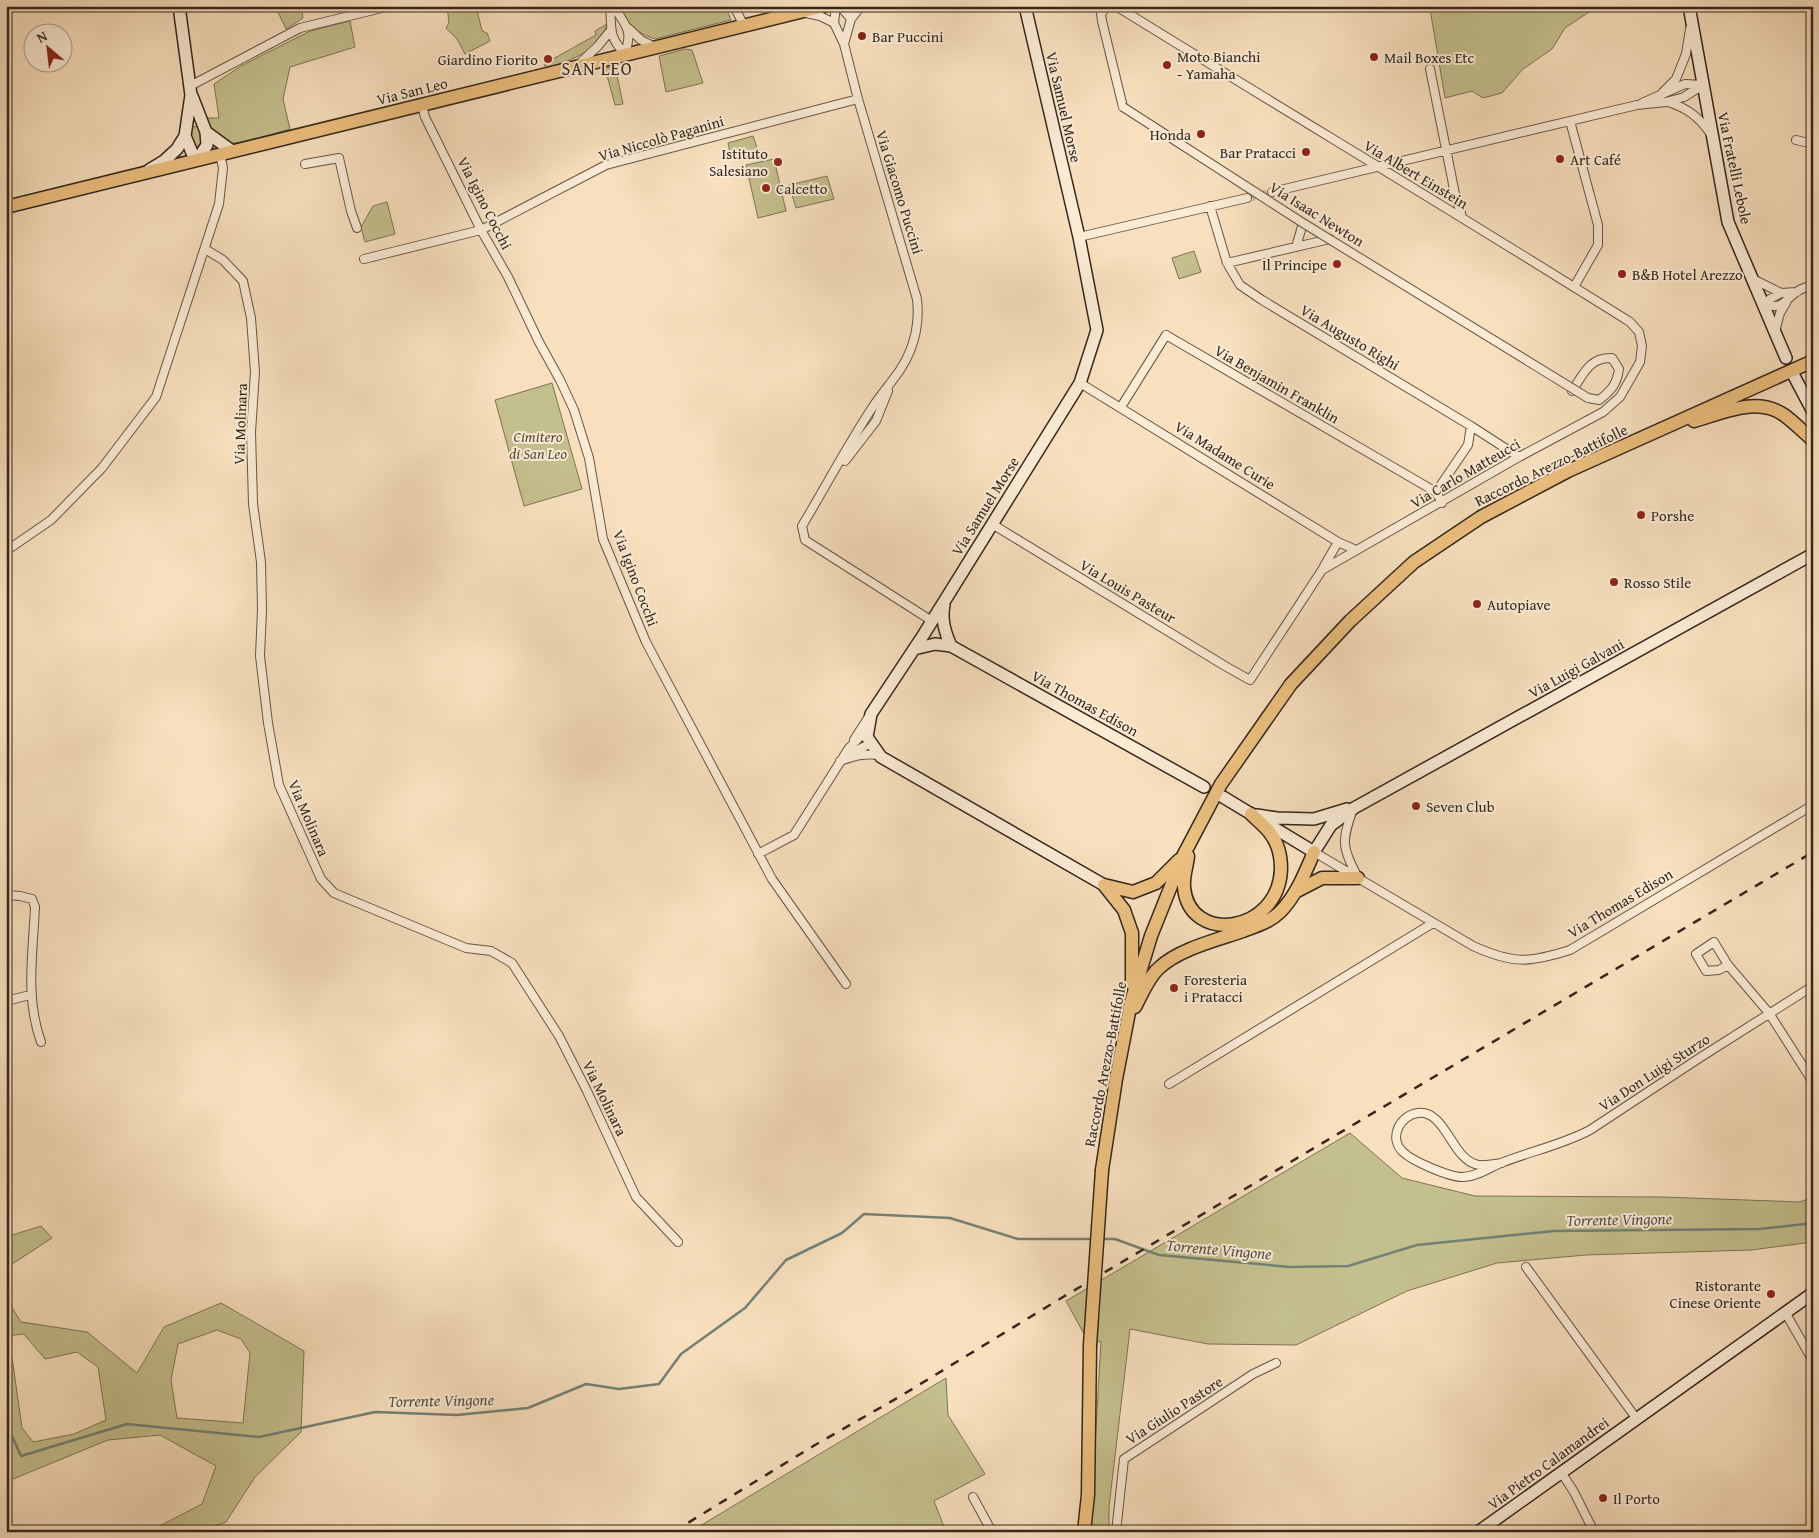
<svg xmlns="http://www.w3.org/2000/svg" width="1819" height="1538" viewBox="0 0 1819 1538" font-family="'Gentium Book Plus',serif">
  <style>
    .green { fill: #c4c08d; stroke: #7c7355; fill-rule: evenodd }
    .lines { fill: none; stroke-linecap: round; stroke-linejoin: round }
    .stream { stroke: #738177; stroke-width: 2.5 }
    .street-tunnel { stroke: #d1bb9e; stroke-width: 8; stroke-dasharray: 8 4; stroke-linecap: butt }
    .street-casing { stroke: #655445; stroke-width: 10 }
    .secondary-casing { stroke: #34261d; stroke-width: 14 }
    .primary-casing { stroke: #34261d; stroke-width: 15 }
    .street { stroke: #faebd5; stroke-width: 8 }
    .secondary { stroke: #faebd5; stroke-width: 11 }
    .primary { stroke: #ecc07f; stroke-width: 12 }
    .rail { stroke: #34261d; stroke-width: 2.5; stroke-dasharray: 9 9; stroke-linecap: butt }
    .street-bridge-casing { stroke: #655445; stroke-width: 10; stroke-linecap: butt }
    .primary-bridge-casing { stroke: #34261d; stroke-width: 15; stroke-linecap: butt }
    .street-bridge { stroke: #faebd5; stroke-width: 8 }
    .primary-bridge { stroke: #ecc07f; stroke-width: 12 }
    .poi-dot { fill: #8f2418; stroke: #faebd5; stroke-width: 2 }
    .labels { text-anchor: middle; dominant-baseline: central; stroke-width: 4; stroke-linejoin: round; paint-order: stroke }
    .poi-label { font-size: 15px; fill: #34261d; stroke: #faebd5; text-anchor: start }
    .street-label { font-size: 15px; fill: #34261d; stroke: #faebd5 }
    .park-label { font-size: 15px; font-style: italic; fill: #584c39; stroke: #faebd5 }
    .water-label { font-size: 16px; font-style: italic; fill: #54534a; stroke: #faebd5 }
    .quarter-label { font-size: 18px; letter-spacing: 1px; fill: #34261d; stroke: #faebd5 }
  </style>
  <rect width="100%" height="100%" fill="#f8e0be"/>
  <filter id="stains"><feTurbulence type="fractalNoise" baseFrequency=".004" numOctaves="4"/><feColorMatrix values="0 0 0 0 .2 0 0 0 0 .09 0 0 0 0 .02 0 0 0 .5 -.17"/></filter>
  <radialGradient id="worn" r=".72"><stop offset=".6" stop-color="#630" stop-opacity="0"/><stop offset="1" stop-color="#630" stop-opacity=".3"/></radialGradient>
  <path class="green" d="M275,6h26l2,12 -17,11z
    M447,6h29l6,25 5,2 3,8 -25,13 -8,-15 -11,-11 3,-5z
    M619,6h106l6,14 -76,19c-22,-8 -25,-13 -36,-33z
    M1440,6h158l-33,22 -13,21 -29,20 -21,24 -19,5 -11,-7 -27,7 -15,-89z
    M350,21l5,26 -65,20 -7,32 7,30c-12,3 -54,18 -64,13 -12,-5 -19,-18 -24,-29l6,5h11l-5,-34 27,-18 69,-35z
    M607,24c-7,27 -37,37 -61,44l-2,-4 52,-29 -1,-4z
    M685,49l7,1 11,33 -37,9 -7,-36z
    M615,66l8,38 -8,1 -10,-37z
    M199,126l4,12 -4,13c-9,-4 -11,-16 -7,-24z
    M753,136l5,15 -27,6 -3,-14z
    M774,159l12,52 -28,7 -12,-53z
    M827,176l7,23 -38,9 -7,-23z
    M387,202l8,32 -30,8 -4,-15 12,-21z
    M1194,251l7,21 -22,7 -7,-21z
    M552,383l30,106 -58,17 -29,-106z
    M1350,1133l52,45 73,18 189,1 136,5 13,-5v45l-62,8 -165,5 -89,8 -90,28 -111,54 -88,-1 -78,-15 -21,178v25h-19l11,-191 -11,4 -24,-44z
    M41,1226l11,12 -46,30v-31z
    M6,1298l15,24 66,10 50,41 27,-46 57,-24 83,48 -3,81 -46,45 -29,45 -27,10h-51l54,-28 14,-38 -56,-31 -52,5 -95,39 -7,-6v-133l6,17 10,71 11,14 41,-8 32,-14 -8,-53 -21,-15 -32,7 -21,-25 -18,2zM217,1330l24,9 9,14 -7,70 -66,-5 -6,-38 7,-36z
    M946,1378l2,37 37,59 -51,27 12,31h-256z"/>
  <g class="lines">
    <path class="stream" d="M1102,1239h13l44,16 131,12 58,-1 69,-21 137,-14 205,-2 54,-6
      M6,1423l15,33 106,-32 132,13 116,-25 82,3 71,-7 58,-24 33,5 40,-5 22,-30 64,-46 41,-48 56,-27 22,-19 86,4 68,21h76"/>
    <path class="street-tunnel" d="M1247,198l25,-6"/>
    <defs>
      <path id="street" d="M610,6c2,24 -2,30 15,48 8,-26 1,-26 -11,-48
        M734,6l10,20
        M836,6l-2,17 10,21
        M840,6l11,13 -7,25 14,55 59,200c2,18 0,35 -7,52 -8,21 -24,36 -36,54 -26,39 -48,81 -72,121l3,14 127,81
        M1107,6l-6,8 1,7 21,86
        M806,13l14,3 14,7
        M851,19l10,-13
        M628,28l13,12 14,7
        M578,65l20,-19 13,-16
        M1430,69l25,125 7,23
        M190,86l110,-58 90,-22
        M1662,93l14,-14 10,-25 4,-25
        M1668,102c19,6 31,15 42,31
        M1642,103l43,-19 18,1
        M422,105l3,12 56,113 27,47 31,65 21,38 14,30 15,48 14,81 43,103 126,237 74,105
        M1570,121l28,104v20l-24,42
        M1796,140l17,4
        M305,164l34,-6 12,53 6,17
        M1272,192l365,-87 29,-3 18,-5 19,-12
        M1210,206l17,57 13,22 22,15 209,126 48,31
        M1079,237l168,-39
        M1296,247l7,-24
        M205,249l18,11 20,21 8,37 4,54 -4,60 2,72 8,58 1,48 -2,46 8,67 11,62 42,94 13,14 132,55 25,3 21,12 47,73 28,55 49,106 42,45
        M364,259l117,-29 125,-65 252,-66
        M1227,263l103,-24
        M1753,279l28,14 16,-1
        M1763,306c24,2 18,-4 35,-15 4,-3 10,-4 15,-7
        M1763,306l7,-7 11,-6
        M1775,332l5,-19 6,-10
        M1080,383l258,159 18,8
        M1572,391c11,-16 17,-34 40,-33l7,11c-2,15 -8,22 -20,31l-11,-2
        M1121,407l45,-72 270,157 6,11
        M845,461l31,-40 12,-30
        M1436,492l32,-47 3,-19
        M992,524l233,142 25,14 72,-110 197,-113 84,-45 17,-15 20,-35 2,-16 -3,-14 -9,-10c-170,-107 -343,-210 -514,-316
        M6,551l45,-31 51,-52 54,-71 63,-193 4,-36 -3,-14
        M1323,568l15,-26
        M854,740l14,-22
        M850,754l21,-11
        M840,761c14,-5 24,-8 39,-6
        M1353,809c-12,34 -11,37 5,69
        M1314,852l159,94c40,18 56,17 97,4l243,-145
        M758,854l36,-19 55,-87 11,-11 7,-2
        M6,895l14,1 12,3 3,8c-2,45 -10,91 6,135
        M1728,965l-9,5 -13,1 -10,-17 18,-12 14,23 41,48 44,69
        M6,1001l24,-6
        M1169,1084l264,-161
        M1502,1163c-9,1 -19,4 -27,1 -24,-8 -30,-54 -57,-51 -18,2 -30,25 -15,39 9,9 46,25 59,25 14,0 27,-9 39,-14 30,-12 61,-18 89,-33l111,-73 112,-71
        M1526,1267l110,151
        M1785,1312l28,49
        M1561,1472l13,20 20,40
        M973,1497l19,35
        M1116,1532l8,-73 129,-85 23,-11"/>
      <path id="secondary" d="M1025,6l54,231 18,93 -17,53 -156,251 -53,80 -4,23 14,20 223,128
        M1689,6l39,216 58,136
        M192,96l14,36 26,19
        M185,136l8,19 4,5 10,-15 -1,-13
        M149,170l15,-9 13,-12 8,-13 6,-41 -12,-89
        M1794,376l19,36
        M944,605c-3,15 1,27 7,41
        M914,649l21,-5 16,2 253,141
        M1223,797l91,55 17,-27 23,-17 459,-254
        M1257,815l20,3 37,1 33,-10
        M1478,1532l335,-239"/>
      <path id="primary" d="M6,207l818,-201
        M1694,421c28,-8 63,-25 90,-6 10,7 19,17 29,25
        M1188,856c-1,10 -5,21 -4,31 5,59 95,46 97,-18 0,-12 -3,-26 -11,-36 -5,-7 -13,-13 -19,-19
        M1104,885l20,25 8,23v51
        M1104,885l29,7 23,-9 23,-23
        M1295,892l27,-14h36
        M1135,1007c7,-13 13,-29 24,-39 20,-19 58,-28 84,-37 13,-5 27,-9 37,-19 16,-16 25,-39 34,-60
        M1102,1170l14,-91 15,-77 20,-66 32,-80 38,-72 70,-100 59,-63 64,-59 67,-45 87,-46 245,-110
        M1084,1532l4,-37 2,-150"/>
    </defs>
    <use href="#street" class="street-casing"/>
    <use href="#secondary" class="secondary-casing"/>
    <use href="#primary" class="primary-casing"/>
    <use href="#street" class="street"/>
    <use href="#secondary" class="secondary"/>
    <use href="#primary" class="primary"/>
    <path class="rail" d="M673,1532l142,-87 84,-48 164,-100 750,-445"/>
    <defs>
      <path id="street-bridge" d="M1123,107l180,116 285,175"/>
      <path id="primary-bridge" d="M1090,1345l12,-175"/>
    </defs>
    <use href="#street-bridge" class="street-bridge-casing"/>
    <use href="#primary-bridge" class="primary-bridge-casing"/>
    <use href="#street-bridge" class="street-bridge"/>
    <use href="#primary-bridge" class="primary-bridge"/>
  </g>
  <g class="poi-dot">
    <circle cx="862" cy="36" r="5"/>
    <circle cx="1374" cy="57" r="5"/>
    <circle cx="548" cy="59" r="5"/>
    <circle cx="1167" cy="65" r="5"/>
    <circle cx="1201" cy="134" r="5"/>
    <circle cx="1306" cy="152" r="5"/>
    <circle cx="1560" cy="159" r="5"/>
    <circle cx="778" cy="162" r="5"/>
    <circle cx="766" cy="188" r="5"/>
    <circle cx="1337" cy="264" r="5"/>
    <circle cx="1622" cy="274" r="5"/>
    <circle cx="1641" cy="515" r="5"/>
    <circle cx="1614" cy="582" r="5"/>
    <circle cx="1477" cy="604" r="5"/>
    <circle cx="1416" cy="806" r="5"/>
    <circle cx="1174" cy="988" r="5"/>
    <circle cx="1771" cy="1294" r="5"/>
    <circle cx="1603" cy="1498" r="5"/>
  </g>
  <g class="labels">
    <g class="poi-label">
      <text x="872" y="36">Bar Puccini</text>
      <text x="1177" y="56">Moto Bianchi<tspan x="1177" dy="17">- Yamaha</tspan></text>
      <text x="1384" y="57">Mail Boxes Etc</text>
      <text x="538" y="59" text-anchor="end">Giardino Fiorito</text>
      <text x="1191" y="134" text-anchor="end">Honda</text>
      <text x="1296" y="152" text-anchor="end">Bar Pratacci</text>
      <text x="768" y="153" text-anchor="end">Istituto<tspan x="768" dy="17">Salesiano</tspan></text>
      <text x="1570" y="159">Art Café</text>
      <text x="776" y="188">Calcetto</text>
      <text x="1327" y="264" text-anchor="end">Il Principe</text>
      <text x="1632" y="274">B&amp;B Hotel Arezzo</text>
      <text x="1651" y="515">Porshe</text>
      <text x="1624" y="582">Rosso Stile</text>
      <text x="1487" y="604">Autopiave</text>
      <text x="1426" y="806">Seven Club</text>
      <text x="1184" y="979">Foresteria<tspan x="1184" dy="17">i Pratacci</tspan></text>
      <text x="1761" y="1285" text-anchor="end">Ristorante<tspan x="1761" dy="17">Cinese Oriente</tspan></text>
      <text x="1613" y="1498">Il Porto</text>
    </g>
    <g class="street-label">
      <text transform="translate(412 91) rotate(-14)">Via San Leo</text>
      <text transform="translate(1064 107) rotate(77)">Via Samuel Morse</text>
      <text transform="translate(661 138) rotate(-16)">Via Niccolò Paganini</text>
      <text transform="translate(1735 168) rotate(78)">Via Fratelli Lebole</text>
      <text transform="translate(1416 174) rotate(31)">Via Albert Einstein</text>
      <text transform="translate(900 192) rotate(73)">Via Giacomo Puccini</text>
      <text transform="translate(485 203) rotate(63)">Via Igino Cocchi</text>
      <text transform="translate(1317 214) rotate(32)">Via Isaac Newton</text>
      <text transform="translate(1350 337) rotate(31)">Via Augusto Righi</text>
      <text transform="translate(1277 384) rotate(30)">Via Benjamin Franklin</text>
      <text transform="translate(240 424) rotate(-88)">Via Molinara</text>
      <text transform="translate(1225 455) rotate(32)">Via Madame Curie</text>
      <text transform="translate(1551 465) rotate(-26)">Raccordo Arezzo-Battifolle</text>
      <text transform="translate(1465 473) rotate(-30)">Via Carlo Matteucci</text>
      <text transform="translate(985 506) rotate(-58)">Via Samuel Morse</text>
      <text transform="translate(636 578) rotate(69)">Via Igino Cocchi</text>
      <text transform="translate(1128 591) rotate(31)">Via Louis Pasteur</text>
      <text transform="translate(1576 668) rotate(-29)">Via Luigi Galvani</text>
      <text transform="translate(1085 703) rotate(29)">Via Thomas Edison</text>
      <text transform="translate(309 818) rotate(67)">Via Molinara</text>
      <text transform="translate(1620 903) rotate(-31)">Via Thomas Edison</text>
      <text transform="translate(1105 1064) rotate(-79)">Raccordo Arezzo-Battifolle</text>
      <text transform="translate(1654 1072) rotate(-33)">Via Don Luigi Sturzo</text>
      <text transform="translate(605 1098) rotate(64)">Via Molinara</text>
      <text transform="translate(1174 1410) rotate(-33)">Via Giulio Pastore</text>
      <text transform="translate(1548 1463) rotate(-36)">Via Pietro Calamandrei</text>
    </g>
    <g class="park-label">
      <text x="538" y="436">Cimitero<tspan x="538" dy="17">di San Leo</tspan></text>
    </g>
    <g class="water-label">
      <text transform="translate(1619 1219) rotate(-1)">Torrente Vingone</text>
      <text transform="translate(1219 1249) rotate(5)">Torrente Vingone</text>
      <text transform="translate(441 1400) rotate(-1)">Torrente Vingone</text>
    </g>
    <g class="quarter-label">
      <text x="597" y="68">SAN LEO</text>
    </g>
  </g>
  <rect width="1819" height="1538" fill="none" stroke="#f8e0be" stroke-width="25"/>
  <rect x="8" y="8" width="1804" height="1523" fill="none" stroke="#34261d" stroke-width="2.5"/>
  <rect x="12" y="12" width="1794" height="1513" fill="none" stroke="#34261d"/>
  <g transform="translate(48 48) rotate(332)"><circle r="24" fill="#faebd5" stroke="#ab9c8b"/>
  <path d="M0-4L9 19L0 12L-9 19Z" fill="#8f2418"/>
  <text y="-8" font-size="14" font-weight="bold" text-anchor="middle" fill="#34261d">N</text>
  </g>
  <rect width="100%" height="100%" filter="url(#stains)"/>
  <rect width="100%" height="100%" fill="url(#worn)"/>
</svg>
